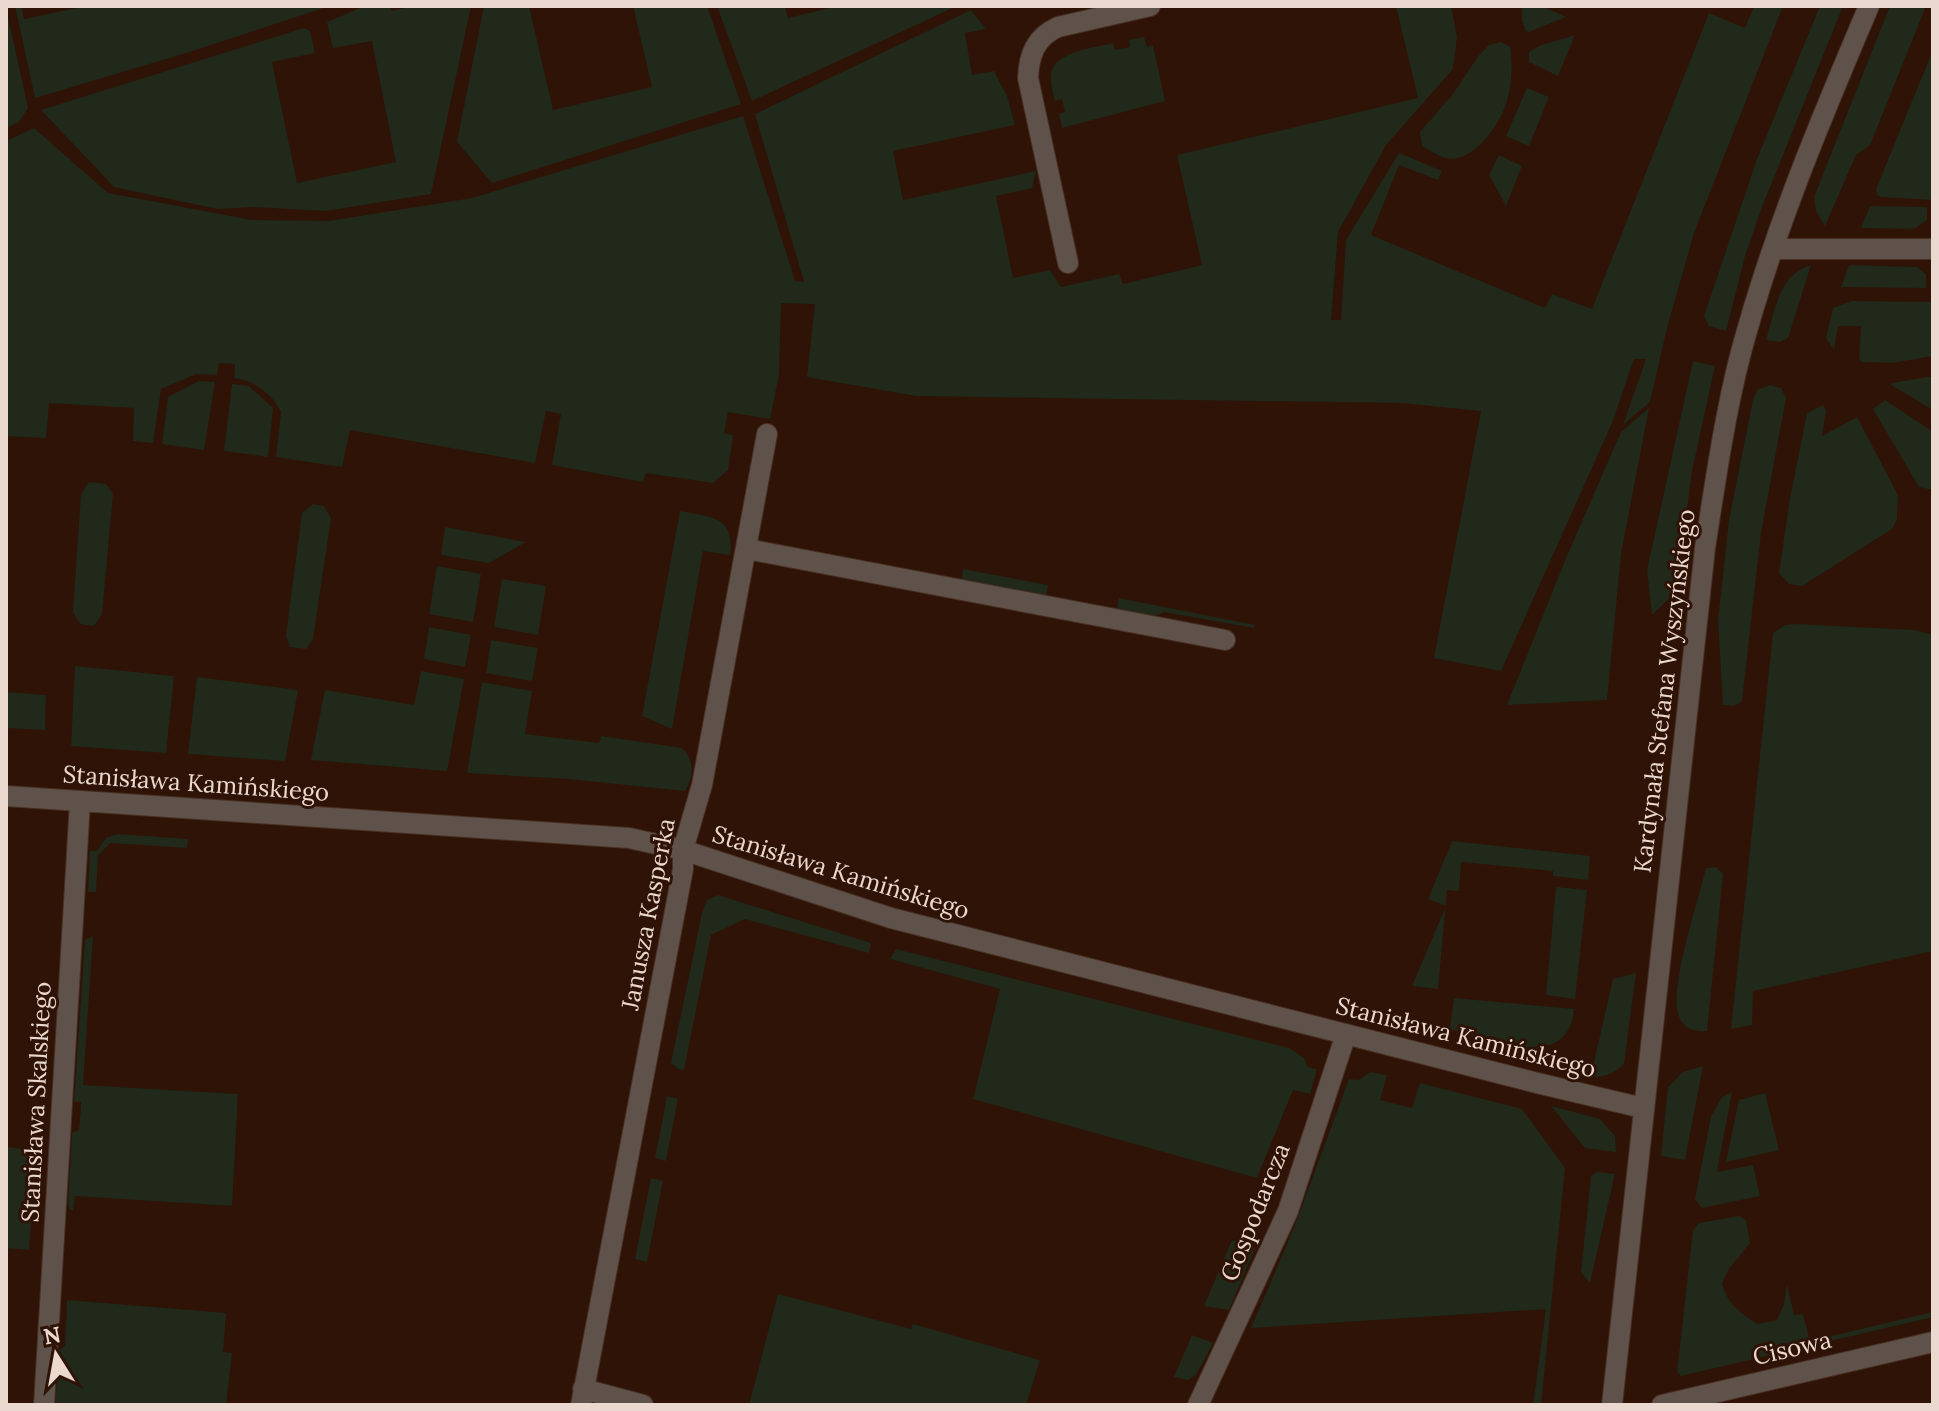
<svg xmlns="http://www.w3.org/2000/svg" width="1939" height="1411" viewBox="0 0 1939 1411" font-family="Lora,serif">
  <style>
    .green { fill: #20291a }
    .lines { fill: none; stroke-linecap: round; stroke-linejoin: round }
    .minor-casing { stroke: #482f22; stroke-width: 22 }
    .minor { stroke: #5f524a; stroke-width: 20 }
    .labels { text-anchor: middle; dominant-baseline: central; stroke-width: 6; stroke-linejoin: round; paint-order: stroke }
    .street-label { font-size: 24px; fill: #ebd8cf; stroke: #2e1306 }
  </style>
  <rect width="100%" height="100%" fill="#2e1306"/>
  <path class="green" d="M15,6h6l3,13 62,-13h244l-147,48 -148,44z
    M365,6h25l2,5 21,-5h58l-40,188 -105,17 -72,-4 -37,2 -103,-22 -73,-77 263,-82 6,3 5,22 -43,9 25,121 99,-21 -24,-121 -39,7 -6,-26z
    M484,6h45l24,104 99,-23 -19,-81h74l34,98 -249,79 -35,-41z
    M717,6h68l3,12 50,-12h119l-205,95z
    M1396,6h55l6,31 -4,32 -67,76 -48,87 -7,88h10l5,-80 53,-87 43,18 -4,9 -39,-15 -28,70 174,73 7,-14 40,15 117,-296 36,15 9,-22h29l-89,227 -27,95 -17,74 -27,23 23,-66h-12l-22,64 -111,248 -67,-13 47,-247 -79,-8 -486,-7 -109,-19 8,-73 -34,-1 -2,71 -9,45 -42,-7 -4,21 9,2 -5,35 -15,13 -67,-10 -3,9 -91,-17 9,-51 -15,-3 -11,52 -185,-33 -8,37 -66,-10 5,-45c-9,-19 -28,-32 -47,-34l1,-14 -16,-1 -2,12 -21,-1 -35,15 -8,54 -20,-2 1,-33 -85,-5 -3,35 -40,-2v-295l28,-13 74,65 144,27 77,1 143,-23 271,-82 52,165 9,1 -49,-168 216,-104 15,19 -21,4 7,42 22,-4 13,25 8,29 -122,26 10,49 133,-29 -4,17 -36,8 17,82 37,-8 11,17 58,-13 4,10 79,-19 -25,-110 241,-57z
    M1522,6h20l24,11 -37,15 -3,-1 -4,-10z
    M1820,6h23l-81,201 -17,49 -19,75 -17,-5 -5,-10 53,-157z
    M1890,6h36l-56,139 -14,10 -31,71 -9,-15 -2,-14z
    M6,8l22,100 -9,14 -13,6z
    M1575,35l-17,41 -29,-14v-10l10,-6z
    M1144,37l3,10 6,-2 12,56 -103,27 -3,-14 6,-2 -3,-13 -7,2c-2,-9 -5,-18 -4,-27 3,-23 44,-26 62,-31l2,7 15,-3 -1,-7z
    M1501,42l9,5c3,18 2,39 -4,57 -7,22 -34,61 -61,54 -8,-3 -16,-8 -23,-12l-2,-14 33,-38 26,-39 10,-10z
    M1933,50v150l-52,-3 -4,-2 -1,-6z
    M1527,88l22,9 -20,49 -23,-10z
    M1499,155l23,11 -16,40 -17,-31z
    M1870,206l57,1v13l-13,9 -53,-1z
    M1811,265l-23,73 -8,4 -14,-2c9,-30 12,-65 45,-75z
    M1849,265l68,2 9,7v14l-85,-1z
    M1852,301l81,1v54l-41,7 -31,-1 -2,-4 2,-32h-23l-4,24 -8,-12 7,-30z
    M1693,361l22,5 -23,105 -16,121 -24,23 -5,-45z
    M1933,376v34l-42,-25 1,-2z
    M199,381l16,1 -11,68 -42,-6 6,-47z
    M232,384l17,2 24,22 -5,49 -44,-6z
    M1770,385l11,3 5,10 -25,135 -19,168 -8,5 -11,-1 -5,-85 11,-100 24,-120 4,-10z
    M1885,400l48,32v58l-14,-3 -46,-78z
    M1823,405l3,5 -4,26 35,-19 41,78 -1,24 -5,10 -90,57 -13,-2 -10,-11 11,-75 17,-85z
    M1649,408l-28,146 -14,146 -100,5 59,-147 55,-126z
    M89,482l17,2 7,10 -11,120 -8,12 -14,-2 -7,-12 8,-118z
    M313,504l11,2 7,12 -18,121 -7,10 -16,-2 -4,-12 16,-122z
    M680,511c31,6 55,5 50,44l-27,-4 -31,178 -30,-13z
    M445,527l81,15 -37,21 -48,-8z
    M437,566l44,8 -8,48 -44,-8z
    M963,569l85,16 -2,12 -84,-17z
    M502,579l44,7 -8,49 -44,-8z
    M1119,598l136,27 -1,3 -90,-16 -11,5 -36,-7z
    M1796,624l119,6 18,5v316l-180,40 -1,34 -21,4 42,-396 12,-8z
    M429,627l42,8 -6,32 -41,-8z
    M491,640l47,8 -6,33 -46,-8z
    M75,666l99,10 -8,77 -95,-7z
    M421,671l43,8 -17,92 -136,-11 14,-70 89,15z
    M197,677l101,13 -13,71 -97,-7z
    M482,682l50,9 -7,43 74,9 2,-7 81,12c13,12 12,28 3,43l-117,-12 -101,-6z
    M6,692l40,3 -1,35 -39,-2z
    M118,834l70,5 -1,9 -77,-5 -12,13 -2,36h-8l2,-41h7l9,-13z
    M1452,841l138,15 -2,24 -35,-4v-5l-92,-9 -2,29 -12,-1 -9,99 -26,-3 34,-80 -18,-7z
    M1716,867l7,7 -16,157c-14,1 -25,-3 -29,-17 -8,-29 20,-113 28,-146z
    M1556,887l31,3 -12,109 -29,-4z
    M718,895l153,48 -2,10 -124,-34 -34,16 -27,135 -6,-1 -7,-6 31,-150 5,-13z
    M93,936l-10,149 155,9 -6,112 -157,-10 -2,14h-3l-2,-5 4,-72 7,-3 2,-24v-4h-7l11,-162z
    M896,949l393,99 15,10 4,9 9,2 -7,25 -17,-4 -36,88 -284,-79 27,-110 -110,-30z
    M1636,973l-12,91c-22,23 -49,10 -75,2l1,-3 43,3 20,-87z
    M1454,998l120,11c-5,65 -86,30 -124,20z
    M1703,1066l-18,94 -24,-4 7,-69 15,-15z
    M1370,1072l17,3 -7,25 32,8 8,-25 102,26 43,59 -24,237h-8l13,-96 -295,19 43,-100 55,-149 10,1z
    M1732,1092l-15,80 36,-7 7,31 -58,12 -7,-9 16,-83 11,-19z
    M1765,1093l14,57 -53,12 13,-62z
    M667,1096l11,3 -12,62 -11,-3z
    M1551,1106l49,13 15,17 1,16 -31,-4z
    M6,1147l30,3 -7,100 -23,-2z
    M1597,1172l18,2 -25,109 -9,-11 10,-96z
    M651,1178l12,3 -16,81 -12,-3z
    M1739,1216l7,4 4,23 -21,26 -7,14c6,22 17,29 36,41l19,-4 7,-16 3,-20 7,31 9,-1 7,27 123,-29v5l-252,59 -4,-4 16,-142 6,-7z
    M1232,1240l23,8 -26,62 -25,-4z
    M778,1294l133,35 2,-5 127,36 -14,45h-277z
    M67,1300l159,13 -3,39 9,1 -6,52h-171l4,-55 6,-4z
    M1192,1335l21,8 -17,32 -8,5 -14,-3z"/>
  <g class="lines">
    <defs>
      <path id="minor" d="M1773,249h160
        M1068,263l-40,-185c1,-24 8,-41 30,-51l92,-21
        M747,549l478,91
        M6,796l623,42 54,12 208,68 646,165 106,25
        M583,1389l60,16
        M44,1405l36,-603
        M581,1405l102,-536v-19l19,-65 65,-351
        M1198,1405l90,-194 58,-177
        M1612,1405l93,-857c10,-64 19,-129 35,-192 32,-121 80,-235 129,-350
        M1662,1405l271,-63"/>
    </defs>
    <use href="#minor" class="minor-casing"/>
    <use href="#minor" class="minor"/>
  </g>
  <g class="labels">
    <g class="street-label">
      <text transform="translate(1664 691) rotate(-83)">Kardynała Stefana Wyszyńskiego</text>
      <text transform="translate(196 783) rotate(4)">Stanisława Kamińskiego</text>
      <text transform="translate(841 872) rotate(17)">Stanisława Kamińskiego</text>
      <text transform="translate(648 914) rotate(-79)">Janusza Kasperka</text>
      <text transform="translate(1466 1037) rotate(14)">Stanisława Kamińskiego</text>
      <text transform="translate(36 1102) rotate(-87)">Stanisława Skalskiego</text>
      <text transform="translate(1255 1212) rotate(-68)">Gospodarcza</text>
      <text transform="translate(1792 1348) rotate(-13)">Cisowa</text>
    </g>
  </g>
  <rect width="1939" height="1411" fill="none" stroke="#ebd8cf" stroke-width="16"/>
  <g transform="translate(56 1355) rotate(349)" stroke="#2e1306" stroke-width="6" paint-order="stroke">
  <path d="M0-6L14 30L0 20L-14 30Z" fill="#ebd8cf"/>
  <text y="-12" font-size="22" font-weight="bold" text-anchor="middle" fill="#ebd8cf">N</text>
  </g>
</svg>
